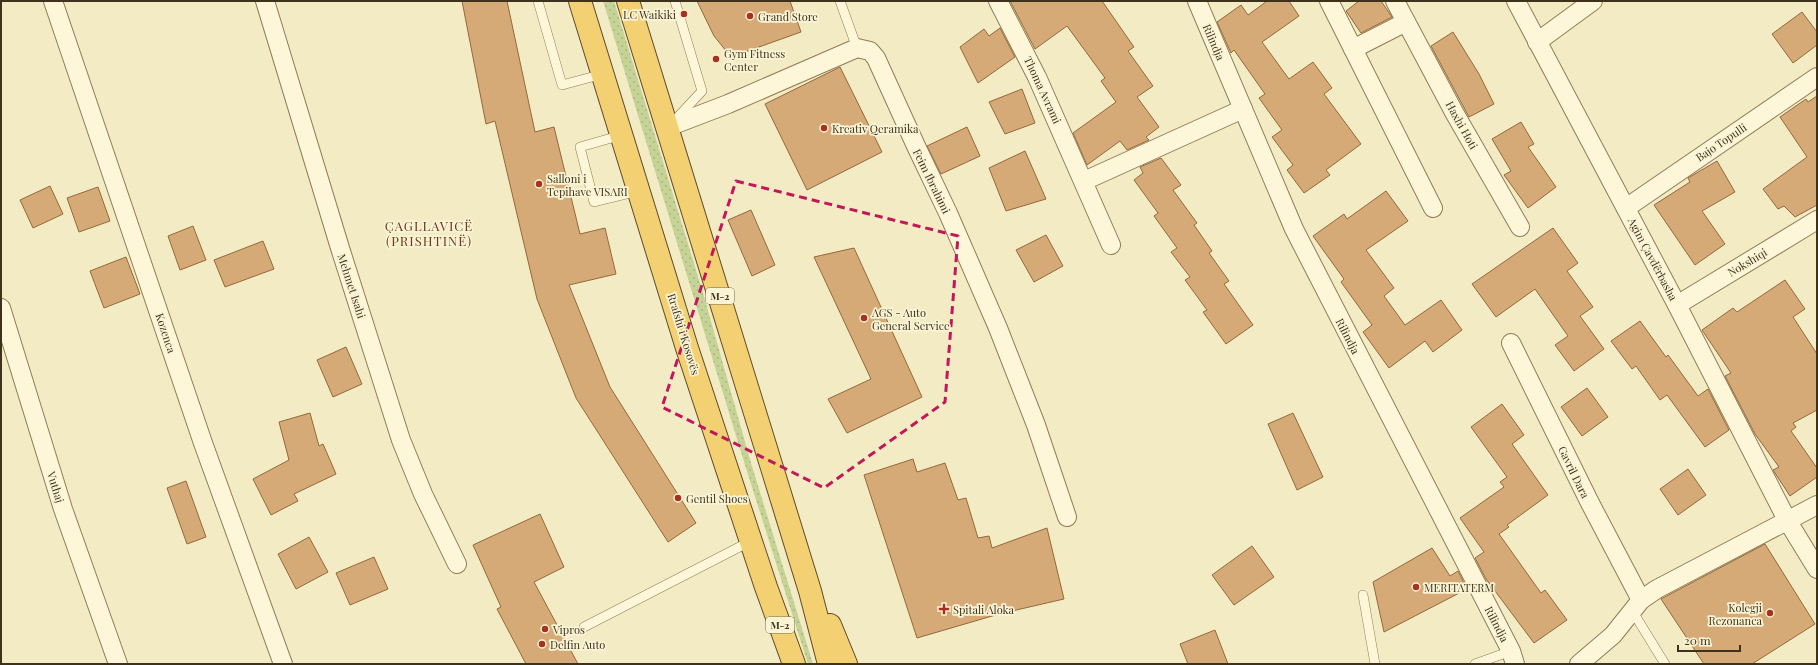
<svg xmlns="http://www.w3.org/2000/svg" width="1818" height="665" font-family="'Playfair Display',serif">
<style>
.grass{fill:url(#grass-dots)}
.building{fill:#d6aa76;stroke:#93693a}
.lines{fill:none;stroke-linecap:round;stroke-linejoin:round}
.service-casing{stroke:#917d58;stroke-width:10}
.minor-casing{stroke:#917d58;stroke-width:20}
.trunk-casing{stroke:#5f4a2c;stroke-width:24}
.service{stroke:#fdf6d9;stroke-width:9}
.minor{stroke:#fdf6d9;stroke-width:18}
.trunk{stroke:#f3d072;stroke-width:22}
.marked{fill:none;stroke:#c2185b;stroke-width:3;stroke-dasharray:8 5;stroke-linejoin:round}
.poi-dot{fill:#a83020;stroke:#faf4d5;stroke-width:1.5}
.labels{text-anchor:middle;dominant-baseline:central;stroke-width:3.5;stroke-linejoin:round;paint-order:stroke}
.shield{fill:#faf4d5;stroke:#776c54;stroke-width:1}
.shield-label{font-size:10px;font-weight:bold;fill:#3f321d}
.poi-label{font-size:11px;fill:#3f321d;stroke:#faf4d5;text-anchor:start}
.street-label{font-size:11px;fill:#3f321d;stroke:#faf4d5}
.quarter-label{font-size:13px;letter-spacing:1px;fill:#713517;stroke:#faf4d5}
</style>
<defs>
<pattern id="grass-dots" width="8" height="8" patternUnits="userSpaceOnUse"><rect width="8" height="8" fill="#c5d396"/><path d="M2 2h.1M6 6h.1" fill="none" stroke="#aab681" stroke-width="1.8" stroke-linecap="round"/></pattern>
</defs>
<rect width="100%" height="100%" fill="#f3ebc4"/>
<polygon class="grass" points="603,1 614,1 703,293 751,463 813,664 808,664 745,465"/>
<g class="building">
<polygon points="462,1 507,1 535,132 554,127 580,234 605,228 616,274 569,285 610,387 696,523 668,542 576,398 537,299 495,121 486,124"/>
<polygon points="697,1 790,1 801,32 731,57 714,36"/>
<polygon points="1010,1 1102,1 1134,47 1128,51 1153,86 1137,97 1159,127 1146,137 1149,140 1127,150 1120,141 1087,165 1073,133 1116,102 1101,81 1105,78 1067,26 1035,49"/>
<polygon points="1267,1 1289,1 1299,16 1262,42 1289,79 1313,62 1332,88 1324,94 1361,144 1326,170 1330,175 1304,193 1287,170 1293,165 1272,137 1282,130 1259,98 1265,94 1234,50 1231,53 1217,22 1241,5 1248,15"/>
<polygon points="1359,1 1381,1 1392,17 1361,33 1346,11"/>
<polygon points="1802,12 1817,32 1817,45 1793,63 1772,34"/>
<polygon points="1000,28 1015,57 978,83 960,47 984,29 989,36"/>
<polygon points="1453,32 1479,74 1494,104 1469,117 1431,46"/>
<polygon points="840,67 882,152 807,190 765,104"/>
<polygon points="1022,89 1035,123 1005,134 989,102"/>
<polygon points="1817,96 1817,205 1795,217 1784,206 1778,209 1763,189 1807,157 1780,117 1806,99 1808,102"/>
<polygon points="1521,122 1534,144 1528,147 1556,187 1528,208 1504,175 1511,171 1492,139"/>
<polygon points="967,127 980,156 941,174 927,146"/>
<polygon points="1025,151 1046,199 1006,211 989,168"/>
<polygon points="1161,158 1181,185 1173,190 1197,223 1194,225 1212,251 1209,253 1229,281 1224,284 1253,325 1226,344 1203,312 1207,310 1185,280 1190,277 1171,252 1177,248 1154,216 1158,213 1134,180 1143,173 1140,167"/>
<polygon points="1717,161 1735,192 1702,211 1725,244 1695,265 1654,205 1690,182 1688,178"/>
<polygon points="50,186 63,214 33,228 20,200"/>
<polygon points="98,187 110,221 79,232 67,198"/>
<polygon points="1386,191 1408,221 1366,250 1394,288 1384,296 1405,325 1441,300 1462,330 1433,352 1425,341 1389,368 1363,332 1372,325 1341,282 1344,279 1313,236 1344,214 1347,219"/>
<polygon points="751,210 775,265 752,276 728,220"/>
<polygon points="193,226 206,260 180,270 168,236"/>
<polygon points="1553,228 1578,263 1567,271 1593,307 1580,316 1604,349 1574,371 1555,345 1568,336 1535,289 1496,317 1472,284"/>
<polygon points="1046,235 1063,266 1034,282 1016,250"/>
<polygon points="263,241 274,269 225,287 214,260"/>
<polygon points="854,248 922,397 847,433 828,399 871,379 814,257"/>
<polygon points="126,257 140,294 104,308 90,271"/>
<polygon points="1785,280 1805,309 1793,317 1817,354 1817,410 1793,423 1796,427 1791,431 1817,468 1817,477 1790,496 1773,470 1779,467 1755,434 1725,376 1731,373 1702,330 1733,308 1737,312"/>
<polygon points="1640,321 1666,357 1668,355 1698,396 1708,389 1729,430 1705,447 1667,395 1660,400 1636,366 1632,369 1611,341"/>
<polygon points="346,347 362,384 333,397 317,360"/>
<polygon points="1587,388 1608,417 1582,436 1561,407"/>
<polygon points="1502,404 1524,435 1512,444 1548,495 1507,525 1509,527 1499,534 1541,593 1545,590 1567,620 1534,643 1486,579 1475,558 1484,552 1460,518 1504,487 1500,482 1507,477 1471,427"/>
<polygon points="310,413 319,446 323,444 336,474 294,494 298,501 271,515 253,479 289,460 279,422"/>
<polygon points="1293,413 1323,477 1297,490 1268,424"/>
<polygon points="913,459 917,472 945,463 958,500 966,498 978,538 989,536 992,548 1047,528 1064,599 999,614 917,638 864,475"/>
<polygon points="1688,469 1706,495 1678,515 1660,489"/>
<polygon points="186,481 206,537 187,544 167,488"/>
<polygon points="540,514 564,567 534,582 578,664 526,664 497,609 501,607 473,545"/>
<polygon points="309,537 328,572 296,589 278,554"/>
<polygon points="1765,544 1815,624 1752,664 1704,664 1661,599"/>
<polygon points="1252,546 1274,577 1234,605 1212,575"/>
<polygon points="1432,548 1450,576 1458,571 1467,589 1384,632 1373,582"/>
<polygon points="374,557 388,589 350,605 336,573"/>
<polygon points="1215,630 1228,664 1188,664 1180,644"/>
</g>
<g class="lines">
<defs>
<g id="service">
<polyline points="538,1 562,85 603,74"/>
<polyline points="840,1 857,48"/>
<polyline points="675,120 702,91 675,1"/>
<polyline points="622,135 580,147 594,202 639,191"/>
<polyline points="1363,595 1375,664"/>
<polyline points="1633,612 1665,664"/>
<polyline points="584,627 751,541"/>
<polyline points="1475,664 1511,651"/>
</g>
<g id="minor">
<polyline points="53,1 203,443 283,664"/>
<polyline points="265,1 340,248 401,440 423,494 457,564"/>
<polyline points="998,1 1037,77 1111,245"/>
<polyline points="1197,1 1294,229 1511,651 1515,664"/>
<polyline points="1329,1 1433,208"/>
<polyline points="1395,1 1455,114 1520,227"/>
<polyline points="1516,1 1677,305 1787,520 1817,569"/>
<polyline points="1537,42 1593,1"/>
<polyline points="1353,49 1406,22"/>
<polyline points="668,127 728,104 857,48 870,51 876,58 916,146 948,213 998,328 1036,425 1067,517"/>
<polyline points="1084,181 1243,109"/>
<polyline points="1626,208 1817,77"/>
<polyline points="1677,305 1817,220"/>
<polyline points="1,308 63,509 118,664"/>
<polyline points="1511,343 1590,503 1641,600"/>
<polyline points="1579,664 1613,635 1641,600 1657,589 1817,505"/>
</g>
<g id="trunk">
<polyline points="580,1 687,348 766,587 794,664"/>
<polyline points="628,1 810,591 829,664"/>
<polyline points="830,625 846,664"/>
</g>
</defs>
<use href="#service" class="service-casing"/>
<use href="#minor" class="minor-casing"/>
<use href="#trunk" class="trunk-casing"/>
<use href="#service" class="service"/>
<use href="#minor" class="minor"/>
<use href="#trunk" class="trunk"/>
</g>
<path class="marked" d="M736,181L958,236L945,402L824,488L662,407Z"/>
<g class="poi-dot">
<circle cx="684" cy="14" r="4"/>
<circle cx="750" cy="16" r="4"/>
<circle cx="716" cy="59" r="4"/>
<circle cx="824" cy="128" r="4"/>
<circle cx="539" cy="184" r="4"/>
<circle cx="864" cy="318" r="4"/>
<circle cx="678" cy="498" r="4"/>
<circle cx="1416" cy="587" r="4"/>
<path d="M942 603h4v4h4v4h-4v4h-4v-4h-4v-4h4z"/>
<circle cx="1770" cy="613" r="4"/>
<circle cx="545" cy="629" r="4"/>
<circle cx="542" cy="644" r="4"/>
</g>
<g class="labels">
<g class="shield">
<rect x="706" y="288" width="28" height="16" rx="3"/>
<rect x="766" y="617" width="28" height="16" rx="3"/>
</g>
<g class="shield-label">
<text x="720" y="296">M-2</text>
<text x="780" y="625">M-2</text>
</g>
<g class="poi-label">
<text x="676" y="14" text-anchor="end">LC Waikiki</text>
<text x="758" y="16">Grand Store</text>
<text x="724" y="53">Gym Fitness<tspan x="724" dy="13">Center</tspan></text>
<text x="832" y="128">Kreativ Qeramika</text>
<text x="547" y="178">Salloni i<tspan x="547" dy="13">Tepihave VISARI</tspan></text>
<text x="872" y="312">AGS - Auto<tspan x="872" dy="13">General Service</tspan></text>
<text x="686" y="498">Gentil Shoes</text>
<text x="1424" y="587">MERITATERM</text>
<text x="1762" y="607" text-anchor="end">Kolegji<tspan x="1762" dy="13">Rezonanca</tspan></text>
<text x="953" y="609">Spitali Aloka</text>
<text x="553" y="629">Vipros</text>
<text x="550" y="644">Delfin Auto</text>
</g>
<g class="street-label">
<text transform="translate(1214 42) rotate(67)">Rilindja</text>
<text transform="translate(1043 90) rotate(65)">Thoma Avrami</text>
<text transform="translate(1462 125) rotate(61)">Haxhi Hoti</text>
<text transform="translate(1721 142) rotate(-34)">Bajo Topulli</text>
<text transform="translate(932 181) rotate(64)">Feim Ibrahimi</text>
<text transform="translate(1653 259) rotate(62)">Agim Çavdërbasha</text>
<text transform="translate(1747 262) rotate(-31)">Nokshiqi</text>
<text transform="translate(352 286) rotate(72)">Mehmet Isahi</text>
<text transform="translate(166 333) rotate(72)">Kozenca</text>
<text transform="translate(684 334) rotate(73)">Rrafshi i Kosovës</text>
<text transform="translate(1348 336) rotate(63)">Rilindja</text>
<text transform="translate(1574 472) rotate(64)">Gavril Dara</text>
<text transform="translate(56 487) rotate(73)">Vuthaj</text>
<text transform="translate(1497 624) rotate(63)">Rilindja</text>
</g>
<g class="quarter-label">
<text x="429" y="225">ÇAGLLAVICË<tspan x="429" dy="15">(PRISHTINË)</tspan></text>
</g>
</g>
<rect width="1818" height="665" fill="none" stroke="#3f321d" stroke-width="4"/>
<path d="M1678 645v6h62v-6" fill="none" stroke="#3f321d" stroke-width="2"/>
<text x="1684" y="645" font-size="12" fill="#3f321d" stroke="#faf4d5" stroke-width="3" paint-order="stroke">20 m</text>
</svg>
